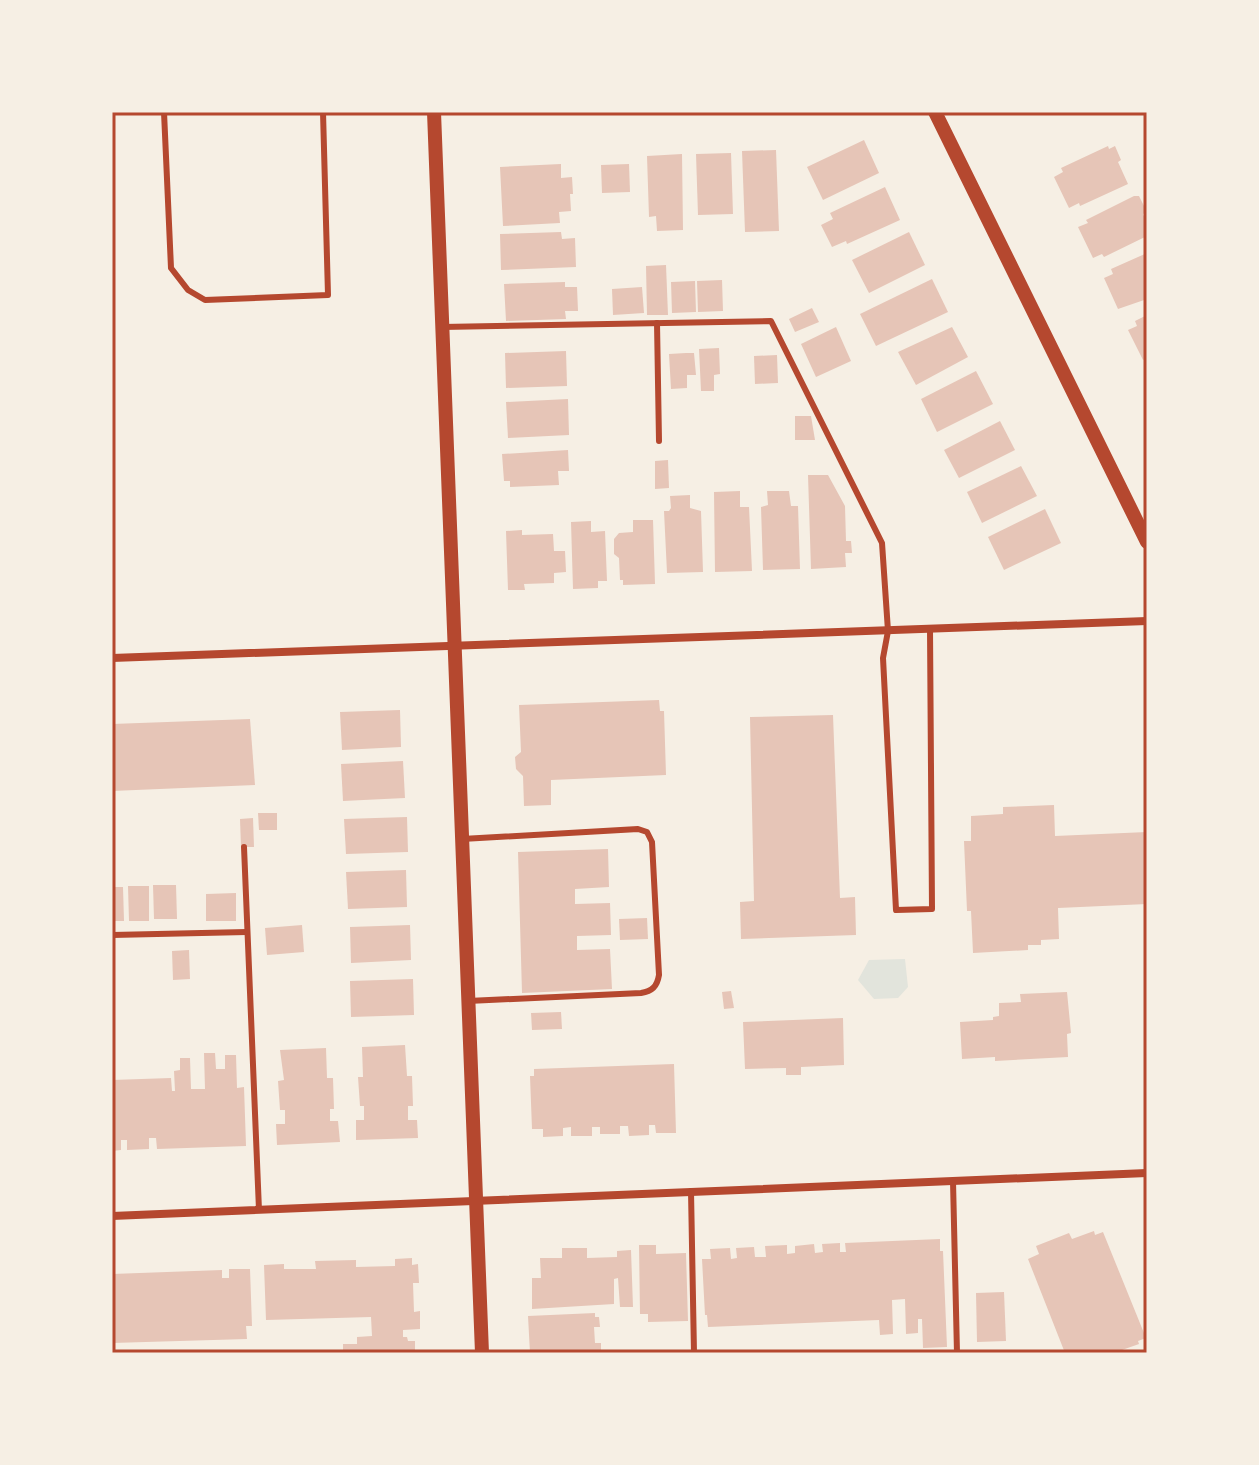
<svg xmlns="http://www.w3.org/2000/svg" width="1259" height="1465" font-family="Quicksand,sans-serif">
<style>
.green{fill:#e2e4dc}
.building{fill:#e6c5b7}
.lines{fill:none;stroke-linecap:round;stroke-linejoin:round}
.service{stroke:#b5482f;stroke-width:6}
.minor{stroke:#b5482f;stroke-width:8}
.tertiary{stroke:#b5482f;stroke-width:14}
.neatline{fill:none;stroke:#b5482f;stroke-width:3}
</style>
<rect width="100%" height="100%" fill="#f6efe4"/>
<polygon class="green" points="905,959 908,987 898,998 874,999 858,980 869,960"/>
<g class="building">
<polygon points="864,140 879,173 823,200 807,167"/>
<polygon points="1108,146 1109,149 1115,146 1121,160 1118,162 1128,184 1080,206 1079,203 1069,208 1054,177 1063,172 1061,168"/>
<polygon points="776,150 779,231 745,232 742,151"/>
<polygon points="731,153 733,214 698,215 696,154"/>
<polygon points="682,154 683,230 657,231 656,216 649,217 647,156"/>
<polygon points="561,164 561,178 572,177 573,194 570,194 571,211 559,212 560,223 503,226 500,167"/>
<polygon points="629,164 630,192 602,193 601,165"/>
<polygon points="885,187 900,220 847,244 846,241 832,247 821,225 833,219 830,213"/>
<polygon points="1134,196 1139,196 1147,212 1143,214 1147,224 1147,236 1104,257 1102,254 1093,258 1078,227 1088,223 1086,220"/>
<polygon points="561,232 562,239 575,238 576,267 501,270 500,234"/>
<polygon points="909,232 925,265 869,293 852,260"/>
<polygon points="1147,253 1147,299 1118,309 1104,278 1113,274 1111,269"/>
<polygon points="666,265 668,315 647,315 646,266"/>
<polygon points="932,279 948,312 876,346 860,314"/>
<polygon points="722,280 723,311 698,312 697,281"/>
<polygon points="695,281 696,312 672,313 671,282"/>
<polygon points="565,282 565,287 577,287 578,311 565,311 566,319 506,321 504,284"/>
<polygon points="642,287 644,313 613,315 612,289"/>
<polygon points="812,308 819,322 795,332 789,319"/>
<polygon points="1147,315 1147,358 1143,360 1128,330 1137,326 1135,321"/>
<polygon points="836,327 851,361 816,377 801,344"/>
<polygon points="952,327 968,357 916,385 898,352"/>
<polygon points="719,348 720,374 714,375 714,391 701,391 699,349"/>
<polygon points="566,351 567,386 506,388 505,353"/>
<polygon points="686,353 694,353 696,375 687,375 687,388 671,389 669,354"/>
<polygon points="777,355 778,383 755,384 754,356"/>
<polygon points="976,371 993,404 937,432 921,399"/>
<polygon points="568,399 569,435 508,438 506,402"/>
<polygon points="795,416 811,416 815,440 795,440"/>
<polygon points="1000,421 1015,450 959,478 944,450"/>
<polygon points="568,450 569,471 558,471 559,485 510,487 510,481 504,481 502,454"/>
<polygon points="668,460 669,488 655,489 655,461"/>
<polygon points="1021,466 1037,496 982,523 967,492"/>
<polygon points="808,475 828,475 845,506 846,541 851,541 852,553 845,553 846,567 811,569"/>
<polygon points="740,491 740,507 749,507 752,571 715,572 714,492"/>
<polygon points="767,491 789,491 791,506 798,506 800,569 763,570 761,507 768,505"/>
<polygon points="690,495 690,508 701,511 703,572 667,573 664,511 669,511 671,508 670,496"/>
<polygon points="1045,509 1061,543 1004,570 988,537"/>
<polygon points="633,520 653,520 655,584 623,585 623,580 620,580 619,558 614,554 614,539 619,533 633,532"/>
<polygon points="591,521 591,532 605,531 607,581 598,581 598,588 573,589 571,522"/>
<polygon points="522,530 522,535 553,534 554,551 565,551 566,572 554,573 554,583 524,584 525,590 508,590 506,531"/>
<polygon points="659,700 660,711 664,711 666,775 551,780 551,805 524,806 523,776 516,769 515,757 521,752 519,705"/>
<polygon points="400,710 401,747 342,750 340,712"/>
<polygon points="833,715 840,898 855,897 856,935 741,939 740,902 754,901 750,717"/>
<polygon points="250,719 255,785 112,791 112,724"/>
<polygon points="403,761 405,798 343,801 341,764"/>
<polygon points="1054,805 1055,836 1147,832 1147,904 1058,908 1059,939 1041,940 1041,945 1028,945 1028,950 973,953 971,911 967,911 964,841 971,841 971,816 1003,814 1003,807"/>
<polygon points="258,813 277,813 277,830 259,830"/>
<polygon points="407,817 408,852 346,854 344,819"/>
<polygon points="253,818 254,847 241,847 240,819"/>
<polygon points="608,849 609,887 575,889 575,904 610,903 611,935 577,936 577,950 610,949 612,989 522,993 518,852"/>
<polygon points="406,870 407,907 348,909 346,872"/>
<polygon points="153,885 176,885 177,919 154,919"/>
<polygon points="128,886 149,886 149,921 129,921"/>
<polygon points="112,887 123,887 124,921 112,921"/>
<polygon points="236,893 236,921 206,921 206,894"/>
<polygon points="647,918 648,939 620,940 619,919"/>
<polygon points="302,925 304,952 267,955 265,928"/>
<polygon points="410,925 411,960 351,963 350,927"/>
<polygon points="189,950 190,979 173,980 172,951"/>
<polygon points="413,979 414,1015 351,1017 350,981"/>
<polygon points="731,991 734,1008 724,1009 722,992"/>
<polygon points="1067,992 1071,1033 1067,1034 1068,1057 995,1061 995,1057 962,1059 960,1022 993,1020 993,1017 999,1016 999,1003 1021,1002 1020,994"/>
<polygon points="561,1012 562,1029 532,1030 531,1013"/>
<polygon points="843,1018 844,1065 801,1067 801,1075 786,1075 786,1068 745,1069 743,1022"/>
<polygon points="405,1045 407,1076 412,1076 413,1106 408,1106 408,1120 417,1120 418,1138 356,1140 356,1120 364,1120 364,1106 360,1106 358,1077 363,1077 362,1047"/>
<polygon points="326,1048 327,1078 333,1078 334,1109 330,1109 330,1121 338,1121 340,1142 277,1145 276,1124 285,1124 285,1110 280,1110 278,1081 284,1080 280,1050"/>
<polygon points="204,1053 215,1053 216,1069 225,1069 225,1055 236,1055 237,1088 244,1087 246,1146 157,1149 156,1138 149,1138 149,1149 127,1150 127,1140 121,1140 121,1150 112,1151 112,1080 171,1078 172,1091 175,1091 174,1071 180,1070 180,1058 190,1058 191,1089 205,1089"/>
<polygon points="674,1064 676,1133 656,1133 655,1125 649,1125 649,1135 629,1136 628,1126 620,1126 620,1134 600,1134 600,1127 592,1127 592,1136 571,1136 571,1127 563,1128 563,1136 543,1137 543,1129 532,1129 530,1076 534,1076 534,1069"/>
<polygon points="1094,1231 1095,1235 1103,1232 1146,1338 1138,1341 1139,1344 1122,1350 1122,1353 1065,1353 1028,1259 1039,1254 1036,1246 1069,1233 1072,1239"/>
<polygon points="940,1239 940,1251 943,1251 947,1347 923,1348 922,1319 918,1319 918,1333 906,1334 905,1299 892,1300 893,1334 880,1335 879,1320 708,1327 707,1315 705,1315 702,1259 711,1259 710,1249 730,1248 731,1259 737,1258 736,1248 754,1247 755,1257 766,1257 765,1246 787,1245 787,1254 795,1253 795,1246 814,1244 815,1253 823,1252 822,1244 840,1243 840,1252 846,1252 845,1243"/>
<polygon points="639,1245 656,1245 656,1254 686,1253 688,1321 648,1322 648,1314 640,1314"/>
<polygon points="562,1248 587,1248 587,1258 617,1257 617,1251 631,1250 633,1307 620,1307 618,1278 614,1279 614,1304 532,1309 532,1278 541,1278 540,1258 562,1258"/>
<polygon points="412,1258 412,1265 418,1264 419,1283 413,1283 414,1312 420,1311 420,1329 403,1330 403,1337 407,1337 408,1341 415,1341 415,1353 343,1353 343,1344 357,1344 357,1337 372,1336 371,1317 266,1320 264,1265 284,1264 284,1269 316,1269 315,1261 356,1260 356,1267 395,1266 395,1259"/>
<polygon points="229,1269 250,1269 252,1326 246,1326 247,1339 112,1343 112,1274 222,1270 222,1278 229,1278"/>
<polygon points="1004,1292 1006,1341 977,1342 976,1293"/>
<polygon points="595,1313 595,1317 599,1317 600,1327 594,1327 595,1343 601,1343 601,1353 530,1353 528,1316"/>
</g>
<g class="lines">
<g class="service">
<polyline points="164,112 171,268 188,290 205,300 328,295 323,112"/>
<polyline points="657,323 659,441"/>
<polyline points="442,327 771,321 882,543 888,631 883,658 896,910 932,909 930,629"/>
<path d="M462,839L638,829L647,832L652,842L659,975C657,987 652,991 641,993L468,1001"/>
<polyline points="244,847 259,1210"/>
<polyline points="112,935 247,932"/>
<polyline points="953,1181 957,1353"/>
<polyline points="691,1191 694,1353"/>
</g>
<g class="minor">
<polyline points="112,658 1147,621"/>
<polyline points="112,1216 1147,1173"/>
</g>
<g class="tertiary">
<polyline points="434,112 482,1353"/>
<polyline points="935,112 1147,542"/>
</g>
</g>
<rect width="1259" height="1465" fill="none" stroke="#f6efe4" stroke-width="228"/>
<rect x="114" y="114" width="1031" height="1237" class="neatline"/>
</svg>
